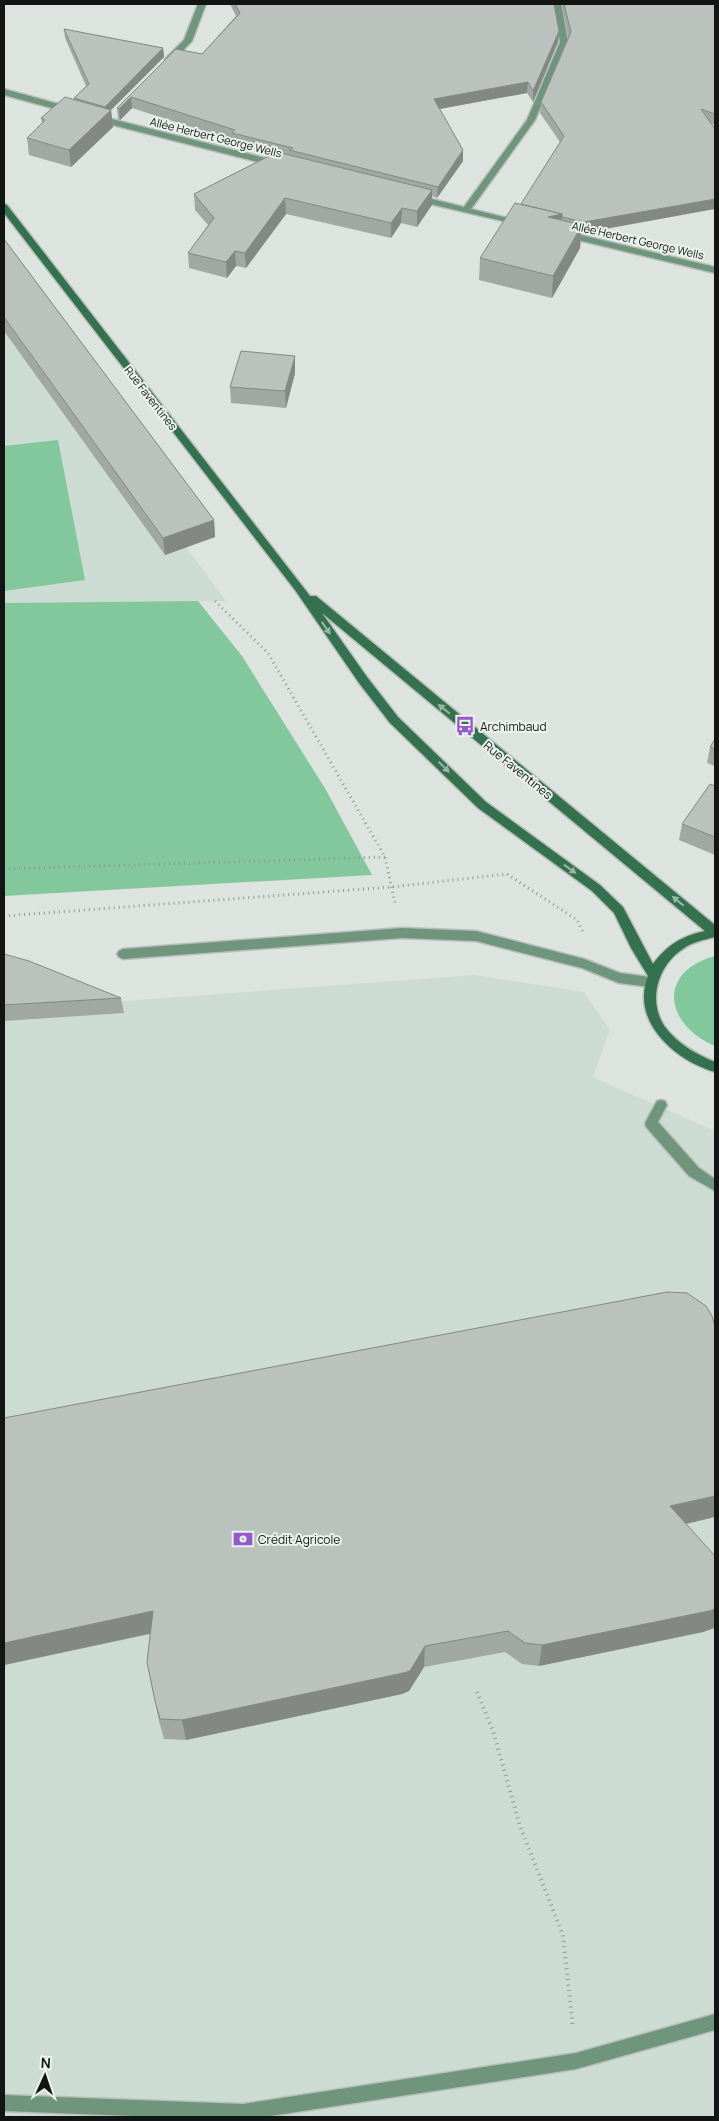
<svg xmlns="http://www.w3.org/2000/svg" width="719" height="2121" font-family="Manrope,sans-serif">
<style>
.built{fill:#cddcd2}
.green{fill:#83c79d}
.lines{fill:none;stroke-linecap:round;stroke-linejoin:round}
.lane-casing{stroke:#b8bfba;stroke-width:3}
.street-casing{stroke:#b8bfba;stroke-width:3}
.secondary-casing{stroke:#b8bfba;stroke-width:3}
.path-far1{stroke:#939894;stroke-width:3;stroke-dasharray:1 4;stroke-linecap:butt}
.path{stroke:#939894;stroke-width:4;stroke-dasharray:1 4.5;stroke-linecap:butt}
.lane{fill:#6f967d;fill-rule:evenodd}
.street{fill:#6f967d;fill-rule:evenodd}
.secondary{fill:#34714e;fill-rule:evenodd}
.wall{fill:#a1a7a3}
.shaded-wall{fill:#838884}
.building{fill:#bbc2bd;stroke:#838884}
.oneway{fill:#98b8a5}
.labels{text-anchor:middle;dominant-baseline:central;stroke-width:4;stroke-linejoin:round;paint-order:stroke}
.far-street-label{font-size:11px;fill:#121513;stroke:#eaf2ec}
.poi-label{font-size:12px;fill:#121513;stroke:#eaf2ec;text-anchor:start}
.street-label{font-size:12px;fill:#121513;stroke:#eaf2ec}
</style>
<rect width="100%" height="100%" fill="#dde4df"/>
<g class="built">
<polygon points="4,253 215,537 186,547 226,601 4,603"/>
<polygon points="4,970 110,1002 475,975 584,992 610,1030 593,1077 715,1131 715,2115 706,2117 4,2117"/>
</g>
<g class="green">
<polygon points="58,440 85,580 4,591 4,446"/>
<polygon points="198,601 242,656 326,790 372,875 4,896 4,603"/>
<path d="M715,956V1046C665,1025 656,972 715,956Z"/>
</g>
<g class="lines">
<defs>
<g id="lane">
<polygon points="402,928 476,931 584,959 620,973 650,977 654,979 656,982 654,985 650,987 619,983 582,968 476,941 402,938 123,959 119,957 117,954 119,951 123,949"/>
<polygon points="661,1100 665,1101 667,1105 658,1122 699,1168 715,1179 715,1191 689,1176 646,1127 645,1123 657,1101"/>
<polygon points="715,2014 715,2030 576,2069 264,2117 158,2117 4,2111 4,2095 243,2104 576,2053"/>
</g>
<g id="street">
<polygon points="198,4 206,4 192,41 171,63 165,63 165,59 184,40"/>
<polygon points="553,4 561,4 568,42 535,120 471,209 524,222 524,226 413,200 412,198 416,195 464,207 527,120 560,42"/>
<polygon points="4,89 73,108 74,110 70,113 4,95"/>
<polygon points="96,115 281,162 282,164 278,167 93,120 93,116"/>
<polygon points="564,231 715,267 715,273 561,236 561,232"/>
</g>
<path id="secondary" d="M4,204L7,205L310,596H316L715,925V937C704,940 692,942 683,949C658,965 647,1001 665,1027C678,1044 696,1054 715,1062V1072C676,1061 630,1022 648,976L631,948L614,913L592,891L478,808L390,723L359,683L295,590L4,213ZM322,613L705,931C682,936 667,945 653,964L623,907L600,885L486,802L398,717L367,677Z"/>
</defs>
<use href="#lane" class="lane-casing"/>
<use href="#street" class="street-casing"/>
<use href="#secondary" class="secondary-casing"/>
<g class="path-far1">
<polyline points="215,601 268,653 385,857 395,903"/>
<polyline points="4,869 385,857"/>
<polyline points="4,916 391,887 507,874 577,920 583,932"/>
</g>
<polyline class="path" points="477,1692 493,1731 520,1826 563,1935 573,2028"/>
<use href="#lane" class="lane"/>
<use href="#street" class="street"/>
<use href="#secondary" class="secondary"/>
</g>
<g class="wall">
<polygon points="230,4 554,4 559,31 558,42 533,102 527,93 439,109 463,161 437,198 432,196 432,205 417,227 401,223 391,238 286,214 246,268 236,266 227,278 189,268 188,253 208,225 195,210 194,194 272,154 232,144 232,140 132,108 120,120 118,119 117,108 176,49 202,54 236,16"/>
<polygon points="561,4 715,4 715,125 711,124 583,233 581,233 580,248 552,298 479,280 480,258 521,204 560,142 540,113 541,102 568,37"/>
<polygon points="64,29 163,48 164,57 111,110 113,127 71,167 29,155 27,138 42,123 41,118 74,100 74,98 86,86 65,38"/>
<polygon points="4,239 214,520 215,537 165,555 4,331"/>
<polygon points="295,373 286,408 231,403 230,387"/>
<polygon points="715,739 715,766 707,763 710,747"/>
<polygon points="715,786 715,855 679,840 682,824"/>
<polygon points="4,954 121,998 124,1013 4,1021"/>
<polygon points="4,1418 686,1524 715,1558 715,1625 714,1628 703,1632 539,1666 522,1664 505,1652 424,1667 409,1691 402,1694 186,1740 164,1739 159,1721 147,1662 150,1634 4,1665"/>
</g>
<g class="shaded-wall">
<polygon points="559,31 558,42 533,102 533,91"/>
<polygon points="163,48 164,57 111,110 113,127 71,167 69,150 105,115 105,107"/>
<polygon points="528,82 527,93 434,110 434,99"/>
<polygon points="131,97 132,108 120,120 119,109"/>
<polygon points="463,150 463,161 437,198 438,187"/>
<polygon points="432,190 432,205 417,227 417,211"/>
<polygon points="285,198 286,214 246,268 245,253"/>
<polygon points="715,199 715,209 583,233 584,222"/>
<polygon points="402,208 401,223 391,238 391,223"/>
<polygon points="562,214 560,237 548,217"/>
<polygon points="582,225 580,248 552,298 553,276"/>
<polygon points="235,251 236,266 227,278 226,262"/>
<polygon points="295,356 295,373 286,408 285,391"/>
<polygon points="214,520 215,537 165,555 163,538"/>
<polygon points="715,1496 715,1517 665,1529 670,1506"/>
<polygon points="715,1609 715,1625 714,1628 703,1632 539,1666 542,1645"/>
<polygon points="153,1611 157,1632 4,1665 4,1643"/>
<polygon points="425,1646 424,1667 409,1691 402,1694 186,1740 182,1720"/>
</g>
<g class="building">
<polygon points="235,4 554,4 559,31 533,91 528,82 434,99 463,150 438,187 289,150 293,148 232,133 235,130 131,97 119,109 117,108 176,49 202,54 240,13"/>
<polygon points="564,4 715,4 715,114 701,109 715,129 715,199 584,222 562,217 562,214 521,204 564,136 541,102 571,32"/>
<polygon points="64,29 163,48 105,107 74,98 89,84"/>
<polygon points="65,97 111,110 69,150 27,138 45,120 41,118"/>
<polygon points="277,152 432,190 417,211 402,208 391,223 285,198 245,253 235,251 226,262 188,253 214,218 194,194"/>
<polygon points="515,203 562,214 548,217 582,225 553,276 480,258"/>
<polygon points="4,239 214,520 163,538 4,317"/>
<polygon points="241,351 295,356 285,391 230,387"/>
<polygon points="715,739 715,749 710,747"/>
<polygon points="710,784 715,786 715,837 682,824"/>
<polygon points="4,954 29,961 121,998 4,1005"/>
<polygon points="667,1292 687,1293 706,1306 712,1316 715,1326 715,1496 670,1506 715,1556 715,1609 709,1611 542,1645 525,1643 508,1631 425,1646 410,1671 403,1673 182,1720 160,1719 155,1701 147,1662 153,1611 4,1643 4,1418"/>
</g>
<defs><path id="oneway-solid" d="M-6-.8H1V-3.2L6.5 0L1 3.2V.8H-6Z" transform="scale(1.25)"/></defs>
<g class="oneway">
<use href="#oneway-solid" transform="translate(326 628) rotate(55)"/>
<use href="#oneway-solid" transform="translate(444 709) rotate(-141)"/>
<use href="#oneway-solid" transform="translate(444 767) rotate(44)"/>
<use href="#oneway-solid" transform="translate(570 869) rotate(36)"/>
<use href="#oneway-solid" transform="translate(678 901) rotate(-140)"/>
</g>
<defs>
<symbol id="bus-bare" viewBox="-9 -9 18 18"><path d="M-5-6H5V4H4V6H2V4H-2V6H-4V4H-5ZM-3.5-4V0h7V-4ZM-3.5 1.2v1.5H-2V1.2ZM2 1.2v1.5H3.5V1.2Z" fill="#9758ce" stroke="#eaf2ec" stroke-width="2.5" paint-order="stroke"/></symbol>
<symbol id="bank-bare" viewBox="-9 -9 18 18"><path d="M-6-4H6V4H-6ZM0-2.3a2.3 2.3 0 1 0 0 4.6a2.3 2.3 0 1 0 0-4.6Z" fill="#9758ce" stroke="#eaf2ec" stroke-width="2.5" paint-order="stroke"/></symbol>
</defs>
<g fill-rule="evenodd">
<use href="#bus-bare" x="451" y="712" width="28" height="28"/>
<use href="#bank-bare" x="229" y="1525" width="28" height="28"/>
</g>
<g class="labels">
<g class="far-street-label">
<text transform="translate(216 137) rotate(14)">Allée Herbert George Wells</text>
<text transform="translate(638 240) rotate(13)">Allée Herbert George Wells</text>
<text transform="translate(151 398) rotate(52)">Rue Faventines</text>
</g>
<g class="poi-label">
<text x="480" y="726">Archimbaud</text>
<text x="258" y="1539">Crédit Agricole</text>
</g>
<g class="street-label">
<text transform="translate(518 770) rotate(39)">Rue Faventines</text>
</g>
</g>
<rect width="719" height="2121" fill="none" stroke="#121513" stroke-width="10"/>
<g transform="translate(45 2076) rotate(3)" stroke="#eaf2ec" stroke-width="4" paint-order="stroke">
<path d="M0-4L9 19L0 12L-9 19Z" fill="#121513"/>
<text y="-8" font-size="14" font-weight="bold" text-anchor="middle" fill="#121513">N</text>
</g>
</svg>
